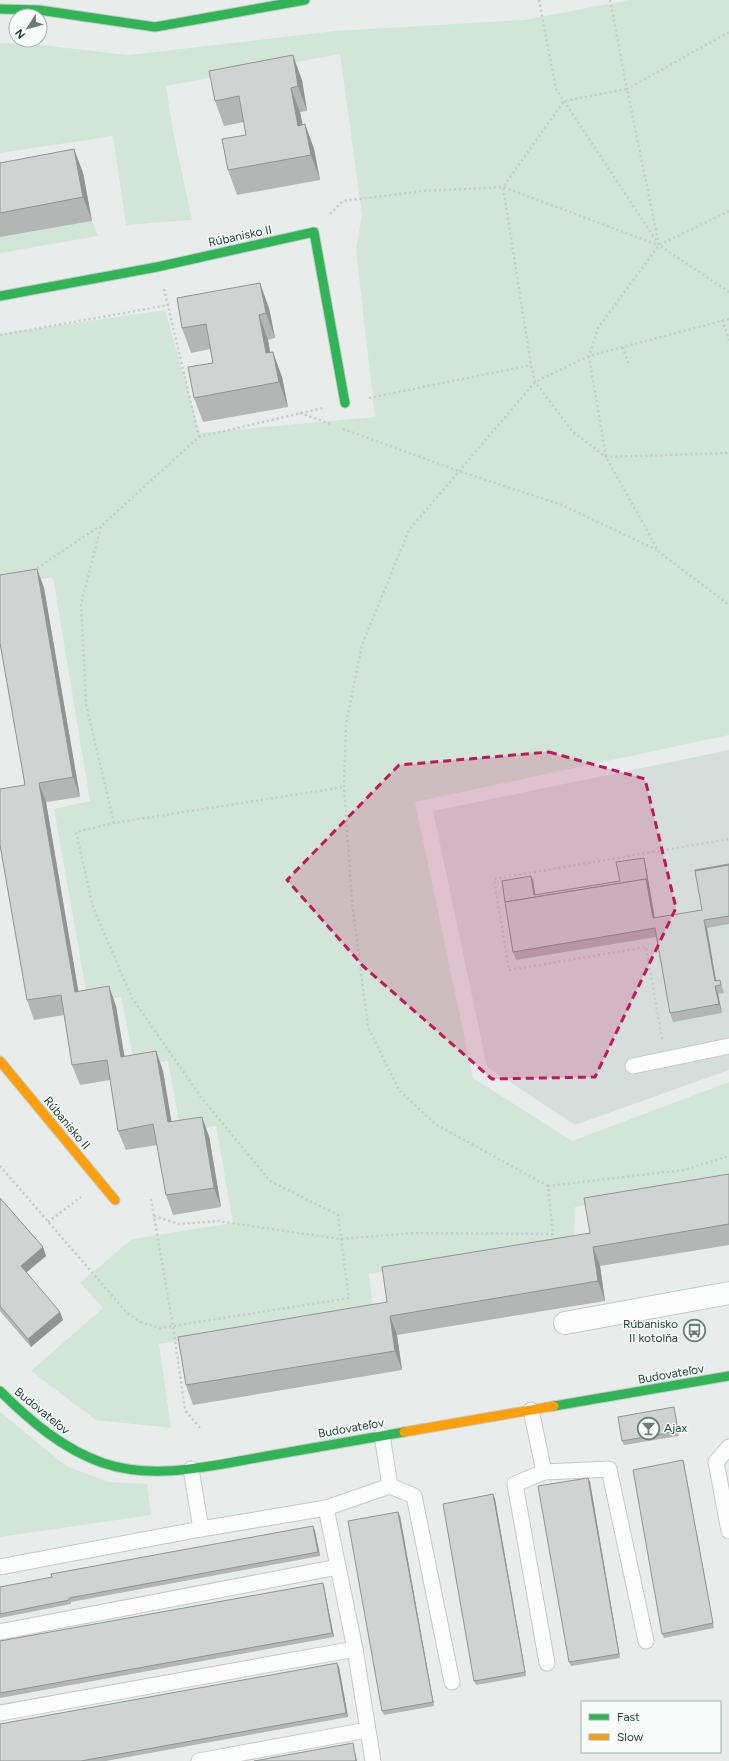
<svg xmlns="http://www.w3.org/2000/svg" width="729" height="1761" font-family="Figtree,sans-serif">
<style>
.built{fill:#d6dedb}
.grass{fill:#d1e6d8}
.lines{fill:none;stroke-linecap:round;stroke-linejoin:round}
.lane-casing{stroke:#c5cac8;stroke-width:17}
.street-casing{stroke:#c5cac8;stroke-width:24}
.fast-casing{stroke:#c3cbc8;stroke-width:11}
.slow-casing{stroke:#c3cbc8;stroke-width:11}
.path{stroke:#c3ccca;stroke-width:2.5;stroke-dasharray:2 3;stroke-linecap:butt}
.lane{stroke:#fcfcfc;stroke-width:15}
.street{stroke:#fcfcfc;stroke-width:22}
.fast{stroke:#30b455;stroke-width:9}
.slow{stroke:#ff9f0a;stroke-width:9}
.wall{fill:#b2b6b5}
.shaded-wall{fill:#919493}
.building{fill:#cfd4d2;stroke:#919493}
.marked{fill:#c2185b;fill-opacity:0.2;stroke:#c2185b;stroke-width:3;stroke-dasharray:8 5;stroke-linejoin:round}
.labels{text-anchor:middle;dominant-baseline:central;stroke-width:3;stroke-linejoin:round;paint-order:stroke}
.street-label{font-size:12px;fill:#24423a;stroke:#f7fbf9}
.poi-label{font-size:12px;fill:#24423a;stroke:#f7fbf9;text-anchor:end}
</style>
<rect width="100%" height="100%" fill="#e8edeb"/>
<polygon class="built" points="729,750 729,1070 575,1125 487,1067 433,811"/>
<g class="grass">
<polygon points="629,0 729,0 729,735 415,802 473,1078 572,1141 729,1082 729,1181 575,1207 574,1239 369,1274 373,1309 159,1344 171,1428 96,1420 31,1371 103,1308 80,1283 132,1239 233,1223 216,1126 181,1132 168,1061 135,1067 121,997 88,1002 54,809 90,801 53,577 0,587 0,334 165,310 200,433 375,417 356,250 362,215 340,54 166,86 173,131 192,220 126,225 113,136 0,153 0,43 32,44 129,55 335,31 524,20"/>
<polygon points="92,221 98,236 0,253 0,237"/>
<polygon points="0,1412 66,1466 109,1482 147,1484 151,1515 0,1537"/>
</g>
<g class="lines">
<defs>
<g id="lane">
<polyline points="633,1066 729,1046"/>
<polyline points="531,1410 544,1472 609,1469 646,1641"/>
<polyline points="382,1435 390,1486 414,1496 452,1682"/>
<polyline points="729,1447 716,1462 729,1531"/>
<polyline points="191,1469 201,1529 326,1508"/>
<polyline points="544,1472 515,1484 547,1663"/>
<polyline points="0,1567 201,1529"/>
<polyline points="0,1632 338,1567"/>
<polyline points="0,1713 355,1649"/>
<polyline points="199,1761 367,1730"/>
<polyline points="373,1761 355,1649 326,1508 390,1486"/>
</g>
<polyline id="street" points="565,1323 729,1293"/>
<g id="fast">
<polyline points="0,9 39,10 155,27 305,0"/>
<polyline points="0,296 157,267 314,232 345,403"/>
<path d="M0,1391C30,1421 63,1449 103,1463C156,1481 214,1465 267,1456C313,1448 359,1440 404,1432"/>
<polyline points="554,1406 729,1376"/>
</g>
<g id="slow">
<polyline points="0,1061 115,1200"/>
<polyline points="404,1432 554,1406"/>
</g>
</defs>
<use href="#lane" class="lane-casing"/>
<use href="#street" class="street-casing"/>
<use href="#fast" class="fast-casing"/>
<use href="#slow" class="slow-casing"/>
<g class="path">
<polyline points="539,0 556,89 659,245 729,292"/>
<polyline points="610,0 627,89 729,32"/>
<polyline points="729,211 659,245 598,328 589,356 606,457 659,552 729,605"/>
<polyline points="330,214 343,201 422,191 503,187 658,245"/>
<polyline points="659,245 627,89 564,101 503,187 531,365 535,382 573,432 606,457 729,453"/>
<polyline points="164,289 199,437"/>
<polyline points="722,320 729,340"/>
<polyline points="0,335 169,305"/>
<polyline points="623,347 629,366"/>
<polyline points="369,398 531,365"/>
<polyline points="300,413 331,424"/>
<polyline points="343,429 459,471 562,505 659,551"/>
<polyline points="33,571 100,526"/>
<polyline points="114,823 86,704 81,604 101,526 199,437 323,408"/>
<polyline points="662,1039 646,947 509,970 494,879 729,839"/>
<polyline points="0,1166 127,1313 141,1322 160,1328 349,1298 338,1215 270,1181 201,1097 132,998 93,907 76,832 114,823 344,787"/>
<polyline points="548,1186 435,1124 399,1090 368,1027 352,902 344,787 346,724 362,645 409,530 535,382 589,356 729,319"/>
<polyline points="151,1199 173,1326 185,1410 200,1428"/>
<polyline points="154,1216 179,1224 218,1221 340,1239 415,1233 553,1234 548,1186 684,1170 729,1156"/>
<polyline points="48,1222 81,1197"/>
</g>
<use href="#lane" class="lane"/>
<use href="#street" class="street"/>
<use href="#fast" class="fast"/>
<use href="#slow" class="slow"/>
</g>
<g class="wall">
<polygon points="302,80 307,111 300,112 303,125 305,124 314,149 320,180 237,195 228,170 246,135 244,122 224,126 215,101"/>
<polygon points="74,149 83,173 92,221 0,237 0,163"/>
<polygon points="269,308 275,338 268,340 270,353 282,377 288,407 203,422 194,398 213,363 210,349 191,353 182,328"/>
<polygon points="37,569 44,588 80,797 46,802 78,991 116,1006 124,1057 156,1051 163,1071 171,1122 209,1136 221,1207 173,1215 166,1195 157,1145 126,1150 118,1131 110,1080 80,1085 72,1065 64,1015 34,1020 27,1000 25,785"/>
<polygon points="644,858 645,862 655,918 702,910 729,864 729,924 707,928 716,981 720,980 724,993 718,994 722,1013 673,1022 670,1013 656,937 516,960 513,952 505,902 531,876 533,880 535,895 620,881"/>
<polygon points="729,1174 729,1245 600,1266 605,1301 397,1335 402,1370 193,1405 186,1385 387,1302 590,1233"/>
<polygon points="0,1198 43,1247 46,1256 26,1273 60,1312 63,1320 31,1347 0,1311"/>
<polygon points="674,1407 675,1412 679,1436 624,1445 622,1441"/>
<polygon points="683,1460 684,1464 714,1628 664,1638 662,1634"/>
<polygon points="588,1478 590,1482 620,1658 571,1666 569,1662"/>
<polygon points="493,1494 495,1499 526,1676 476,1685 474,1681"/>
<polygon points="400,1516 434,1706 384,1715 382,1711"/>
<polygon points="315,1531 320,1556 71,1602 71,1604 0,1618 0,1587"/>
<polygon points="323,1583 324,1587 334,1637 0,1698 0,1641"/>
<polygon points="337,1663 339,1667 348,1717 106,1761 0,1761"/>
</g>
<g class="shaded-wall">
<polygon points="293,55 302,80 307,111 298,86"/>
<polygon points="291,88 300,112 307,150 298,126"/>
<polygon points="305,124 314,149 320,180 311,155"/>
<polygon points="74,149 83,173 92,221 83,197"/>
<polygon points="260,283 269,308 275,338 266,313"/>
<polygon points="259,315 268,340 275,378 266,353"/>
<polygon points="273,352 282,377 288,407 279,382"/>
<polygon points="37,569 44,588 80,797 73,777"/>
<polygon points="39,783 46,802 82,1012 75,992"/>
<polygon points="644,858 645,862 656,926 653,918 646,879"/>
<polygon points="531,876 533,880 536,899 534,895"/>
<polygon points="704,920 707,928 717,986 715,981"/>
<polygon points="109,986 116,1006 128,1077 121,1057"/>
<polygon points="715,986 718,994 722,1013 719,1004"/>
<polygon points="156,1051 163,1071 175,1142 168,1122"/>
<polygon points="202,1117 209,1136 221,1207 214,1188"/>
<polygon points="43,1247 46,1256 24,1274 21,1266"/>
<polygon points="593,1247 600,1266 605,1301 598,1281"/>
<polygon points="60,1312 63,1320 31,1347 28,1339"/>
<polygon points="390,1316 397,1335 402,1370 395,1351"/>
<polygon points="683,1460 684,1464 714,1628 713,1623"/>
<polygon points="588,1478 590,1482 620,1658 619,1654"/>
<polygon points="493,1494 495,1499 526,1676 525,1672"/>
<polygon points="398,1512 400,1516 434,1706 433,1702"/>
<polygon points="313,1526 315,1531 320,1556 318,1552"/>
<polygon points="323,1583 324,1587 334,1637 332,1633"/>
<polygon points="337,1663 339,1667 348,1717 346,1713"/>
<polygon points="353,1743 354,1748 357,1761 356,1761"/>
</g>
<g class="building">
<polygon points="293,55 298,86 291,88 298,126 305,124 311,155 228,170 222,139 246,135 239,96 215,101 209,71"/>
<polygon points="74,149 83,197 0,213 0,163"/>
<polygon points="260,283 266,313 259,315 266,353 273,352 279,382 194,398 188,367 213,363 206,324 182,328 177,298"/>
<polygon points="37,569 73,777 39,783 75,992 109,986 121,1057 156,1051 168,1122 202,1117 214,1188 166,1195 153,1124 118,1131 107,1060 72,1065 61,995 27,1000 0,845 0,789 25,785 0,643 0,575"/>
<polygon points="644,858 648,883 646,879 505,902 502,881 531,876 534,895 620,881 616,862"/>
<polygon points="729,864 729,865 695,871 695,870"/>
<polygon points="729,865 729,916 704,920 715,981 720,980 721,985 715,986 719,1004 670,1013 655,928 513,952 505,902 646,879 653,918 702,910 695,871"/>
<polygon points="729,1174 729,1224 593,1247 598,1281 390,1316 395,1351 186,1385 178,1337 387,1302 382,1267 590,1233 584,1198"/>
<polygon points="0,1198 43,1247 21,1266 60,1312 28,1339 0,1306"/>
<polygon points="674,1407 678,1431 622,1441 618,1417"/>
<polygon points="683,1460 713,1623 662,1634 633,1470"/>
<polygon points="588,1478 619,1654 569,1662 538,1486"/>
<polygon points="493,1494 525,1672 474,1681 443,1504"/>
<polygon points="398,1512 433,1702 382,1711 348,1521"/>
<polygon points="313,1526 318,1552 69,1598 69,1600 0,1614 0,1587 52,1577 51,1574"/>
<polygon points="323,1583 332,1633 0,1693 0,1641"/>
<polygon points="337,1663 346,1713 81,1761 0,1761 0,1724"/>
<polygon points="353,1743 356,1761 254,1761"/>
</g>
<path class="marked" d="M549,752L645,779L676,908L595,1077L492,1079L363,966L287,880L399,765Z"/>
<defs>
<symbol id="bus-ring" viewBox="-11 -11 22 22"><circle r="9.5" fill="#f7fbf9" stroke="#697e78" stroke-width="1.5"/><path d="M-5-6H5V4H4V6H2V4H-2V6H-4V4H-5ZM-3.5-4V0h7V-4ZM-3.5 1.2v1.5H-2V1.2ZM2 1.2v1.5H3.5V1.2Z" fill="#697e78"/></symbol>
<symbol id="bar-ring" viewBox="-11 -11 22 22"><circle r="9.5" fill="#f7fbf9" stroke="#697e78" stroke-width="1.5"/><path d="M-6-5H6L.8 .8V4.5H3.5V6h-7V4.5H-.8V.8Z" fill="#697e78"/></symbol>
</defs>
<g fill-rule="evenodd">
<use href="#bus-ring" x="682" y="1318" width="25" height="25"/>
<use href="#bar-ring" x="636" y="1416" width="25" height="25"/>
</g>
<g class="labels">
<g class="street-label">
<text transform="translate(240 236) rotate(-12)">Rúbanisko II</text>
<text transform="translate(67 1123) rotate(50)">Rúbanisko II</text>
<text transform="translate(671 1374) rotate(-10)">Budovateľov</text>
<text transform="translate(42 1411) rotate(39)">Budovateľov</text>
<text transform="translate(351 1428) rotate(-10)">Budovateľov</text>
</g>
<g class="poi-label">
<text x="678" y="1324">Rúbanisko<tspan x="678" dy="14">II kotolňa</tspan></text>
<text x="664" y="1428" text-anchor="start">Ajax</text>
</g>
</g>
<rect x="581" y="1701" width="140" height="52" fill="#f7fbf9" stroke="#a3b1ad"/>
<rect x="589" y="1714" width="20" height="6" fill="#30b455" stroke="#a3b1ad"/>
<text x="617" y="1721" font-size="12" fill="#24423a">Fast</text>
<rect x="589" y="1734" width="20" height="6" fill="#ff9f0a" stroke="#a3b1ad"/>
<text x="617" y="1741" font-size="12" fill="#24423a">Slow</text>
<g transform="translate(28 28) rotate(233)"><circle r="19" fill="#f7fbf9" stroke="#a3b1ad"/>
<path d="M0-3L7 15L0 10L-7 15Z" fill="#697e78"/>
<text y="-6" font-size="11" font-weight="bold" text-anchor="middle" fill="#24423a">N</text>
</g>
</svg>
